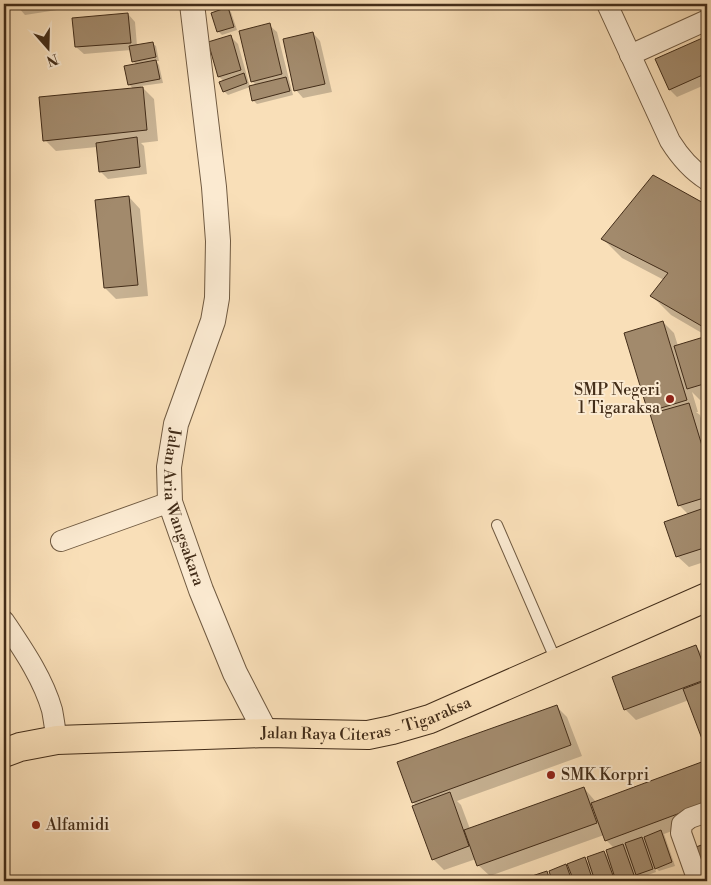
<svg xmlns="http://www.w3.org/2000/svg" width="711" height="885" font-family="'Libre Bodoni',serif">
<style>
.shadow{fill:#0003}
.building{fill:#a28a6c;stroke:#432d19}
.lines{fill:none;stroke-linecap:round;stroke-linejoin:round}
.service-casing{stroke:#705a41;stroke-width:12}
.minor-casing{stroke:#705a41;stroke-width:22}
.tertiary-casing{stroke:#705a41;stroke-width:26}
.primary-casing{stroke:#432d19;stroke-width:30}
.service{stroke:#fbead1;stroke-width:10}
.minor{stroke:#fbead1;stroke-width:20}
.tertiary{stroke:#fbead1;stroke-width:24}
.primary{stroke:#f9dfb8;stroke-width:28}
.poi-dot{fill:#8f2418;stroke:#fbead1;stroke-width:2}
.labels{text-anchor:middle;dominant-baseline:central;stroke-width:4;stroke-linejoin:round;paint-order:stroke}
.poi-label{font-size:16px;fill:#432d19;stroke:#fbead1;text-anchor:start}
.street-label{font-size:16px;fill:#432d19;stroke:#fbead1}
</style>
<rect width="100%" height="100%" fill="#f9dfb8"/>
<filter id="stains"><feTurbulence type="fractalNoise" baseFrequency=".004" numOctaves="4"/><feColorMatrix values="0 0 0 0 .2 0 0 0 0 .09 0 0 0 0 .02 0 0 0 .5 -.17"/></filter>
<radialGradient id="worn" r=".72"><stop offset=".6" stop-color="#630" stop-opacity="0"/><stop offset="1" stop-color="#630" stop-opacity=".3"/></radialGradient>
<g class="shadow">
<polygon points="17,4 69,4 70,8 25,15 18,7"/>
<polygon points="633,4 652,4 640,10"/>
<polygon points="228,9 231,12 237,30 222,35 218,31"/>
<polygon points="128,14 135,22 137,46 152,43 156,46 159,61 156,61 159,65 163,83 141,86 154,99 158,141 141,143 144,146 147,174 108,179 101,172 97,147 56,151 45,140 133,89 129,84 137,65 133,61 131,50 84,54 76,47"/>
<polygon points="269,25 277,32 293,95 257,104 253,100 256,85 252,81"/>
<polygon points="313,33 320,41 332,92 303,98 296,90"/>
<polygon points="230,36 238,44 250,87 228,95 224,91 224,81 219,77 209,43"/>
<polygon points="707,37 707,84 677,97 670,90 656,60"/>
<polygon points="654,176 707,206 707,336 671,315 652,296 664,280 622,258 603,239"/>
<polygon points="129,197 140,209 148,296 116,299 105,288"/>
<polygon points="663,322 674,333 678,346 707,337 707,398 700,400 692,392 698,412 696,412 700,415 707,440 707,561 689,567 677,556 689,515 680,506 652,415 649,412"/>
<polygon points="696,647 707,658 707,748 689,700 636,720 625,709"/>
<polygon points="556,706 567,717 582,756 457,801 461,805 470,829 584,788 596,802 707,761 707,818 664,834 675,866 659,871 654,866 656,872 640,878 635,873 637,879 631,881 618,881 616,879 617,881 532,881 531,878 546,872 552,878 566,866 571,871 585,859 591,865 604,852 609,857 614,848 606,840 604,835 490,876 478,865 476,859 444,870 433,859 416,805 413,802"/>
</g>
<g class="building">
<polygon points="16,4 44,4 16,8"/>
<polygon points="228,7 234,27 217,32 211,13"/>
<polygon points="128,13 131,43 75,47 72,18"/>
<polygon points="270,23 282,74 251,82 239,31"/>
<polygon points="313,32 325,84 294,91 283,39"/>
<polygon points="231,35 241,70 218,77 208,42"/>
<polygon points="707,36 707,73 669,90 655,59"/>
<polygon points="153,42 156,57 132,62 129,46"/>
<polygon points="156,60 160,79 128,85 124,66"/>
<polygon points="244,73 247,83 223,92 219,82"/>
<polygon points="286,77 290,91 252,101 249,86"/>
<polygon points="143,87 147,130 43,141 39,97"/>
<polygon points="137,137 140,167 99,172 96,143"/>
<polygon points="653,175 707,205 707,327 705,328 650,296 668,273 601,239"/>
<polygon points="129,196 138,285 104,288 95,200"/>
<polygon points="663,321 687,400 648,412 624,333"/>
<polygon points="707,336 707,383 687,389 674,346"/>
<polygon points="689,403 707,462 707,497 678,506 650,414"/>
<polygon points="707,507 707,547 676,557 664,522"/>
<polygon points="696,645 707,674 707,679 624,710 612,677"/>
<polygon points="707,680 707,752 683,689"/>
<polygon points="557,705 571,745 412,803 397,762"/>
<polygon points="707,760 707,803 605,841 591,803"/>
<polygon points="584,787 597,823 477,866 464,830"/>
<polygon points="450,792 469,846 432,860 412,806"/>
<polygon points="661,830 672,862 655,869 644,837"/>
<polygon points="642,837 653,869 636,875 625,843"/>
<polygon points="707,843 707,881 696,847"/>
<polygon points="623,844 634,875 616,881 606,850"/>
<polygon points="604,851 615,881 595,881 587,857"/>
<polygon points="585,857 593,881 574,881 567,864"/>
<polygon points="566,864 572,881 552,881 549,871"/>
<polygon points="547,871 550,881 531,881 529,877"/>
</g>
<g class="lines">
<defs>
<polyline id="service" points="497,525 557,663"/>
<g id="minor">
<path d="M607,4L670,141C680,157 691,170 707,180"/>
<polyline points="630,55 707,20"/>
<polyline points="61,541 170,502"/>
<path d="M4,621C22,648 43,678 52,710C54,720 55,730 57,740"/>
<polyline points="698,881 681,833 682,824 690,818 707,812"/>
</g>
<g id="tertiary">
<path id="s1" d="M192,4L214,187L218,241L217,298L213,321L176,424L169,467L170,502L201,590L235,673L266,733"/>
</g>
<g id="primary">
<path id="s2" d="M4,753L20,747L57,740L266,733L368,735L392,730L430,719L707,597"/>
</g>
</defs>
<use href="#service" class="service-casing"/>
<use href="#minor" class="minor-casing"/>
<use href="#tertiary" class="tertiary-casing"/>
<use href="#primary" class="primary-casing"/>
<use href="#service" class="service"/>
<use href="#minor" class="minor"/>
<use href="#tertiary" class="tertiary"/>
<use href="#primary" class="primary"/>
</g>
<g class="poi-dot">
<circle cx="670" cy="399" r="5"/>
<circle cx="551" cy="775" r="5"/>
<circle cx="36" cy="825" r="5"/>
</g>
<g class="labels">
<g class="poi-label">
<text x="660" y="390" text-anchor="end">SMP Negeri<tspan x="660" dy="18">1 Tigaraksa</tspan></text>
<text x="561" y="775">SMK Korpri</text>
<text x="46" y="825">Alfamidi</text>
</g>
<g class="street-label">
<text stroke="none"><textPath href="#s1" startOffset="514">Jalan Aria Wangsakara</textPath></text>
<text stroke="none"><textPath href="#s2" startOffset="366">Jalan Raya Citeras - Tigaraksa</textPath></text>
</g>
</g>
<rect width="711" height="885" fill="none" stroke="#f9dfb8" stroke-width="20"/>
<rect x="5" y="5" width="701" height="875" fill="none" stroke="#432d19" stroke-width="2.5"/>
<rect x="10" y="10" width="691" height="865" fill="none" stroke="#432d19"/>
<g transform="translate(48 48) rotate(160)" stroke="#fbead1" stroke-width="4" paint-order="stroke">
<path d="M0-4L9 19L0 12L-9 19Z" fill="#432d19"/>
<text y="-8" font-size="14" font-weight="bold" text-anchor="middle" fill="#432d19">N</text>
</g>
<rect width="100%" height="100%" filter="url(#stains)"/>
<rect width="100%" height="100%" fill="url(#worn)"/>
</svg>
